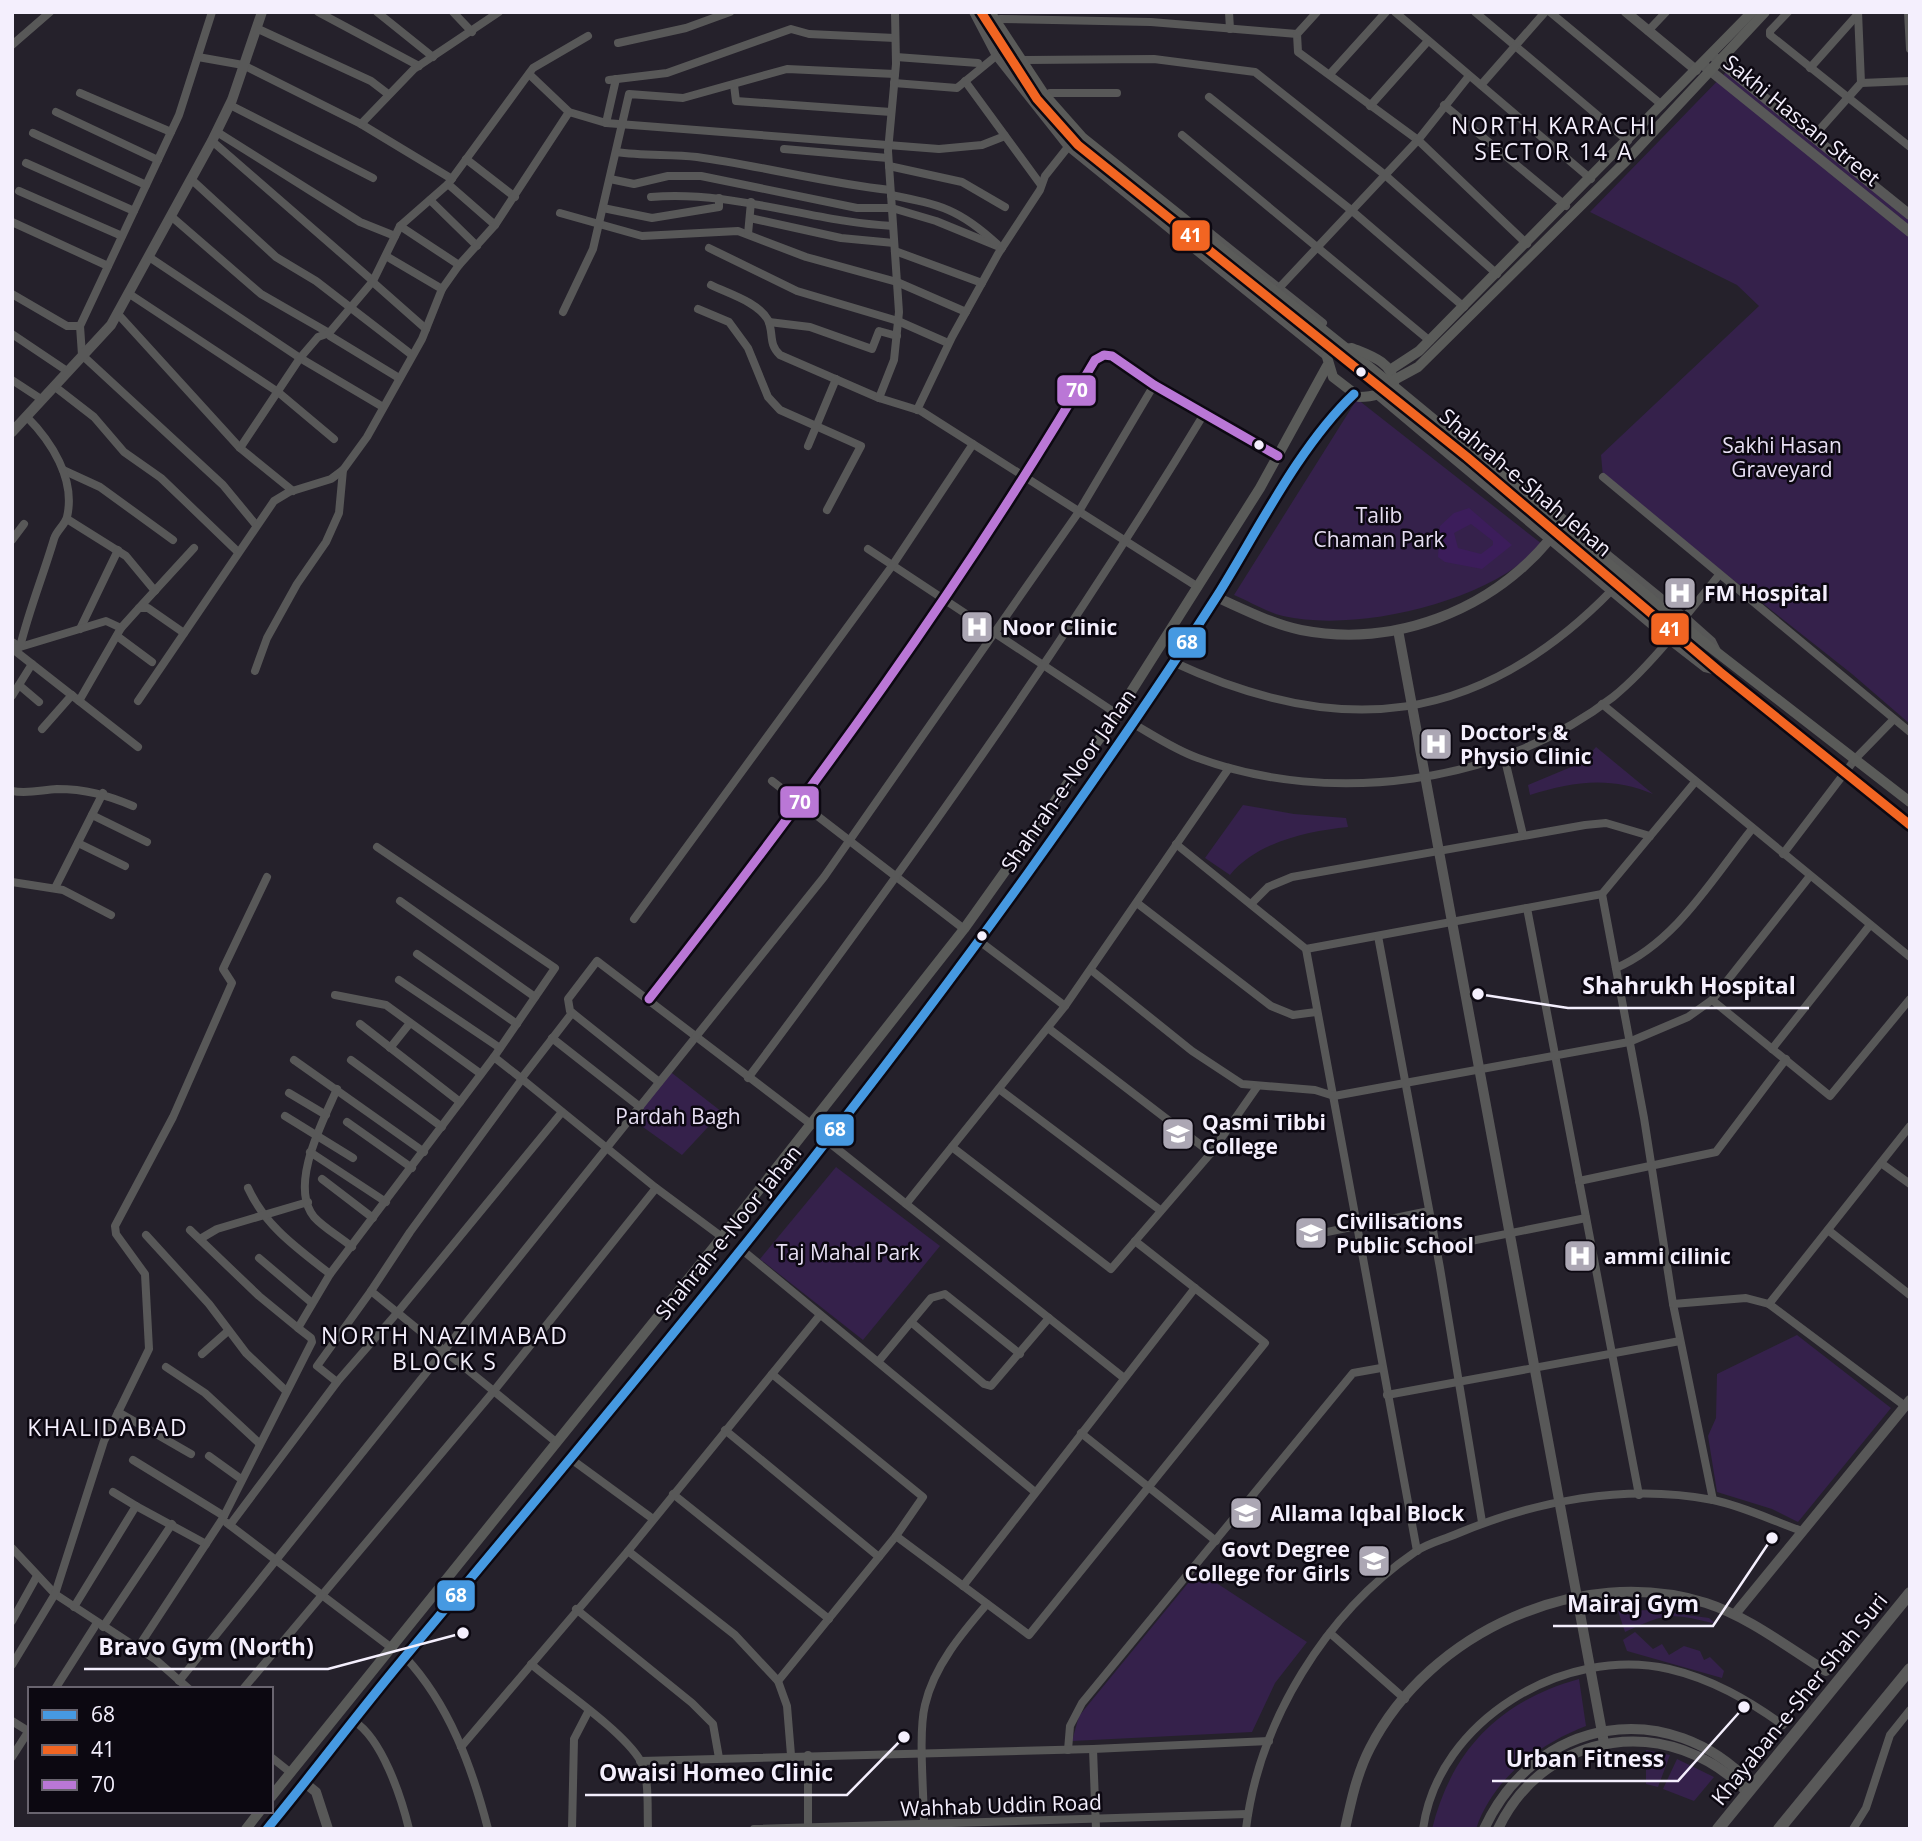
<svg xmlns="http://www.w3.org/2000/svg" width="1922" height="1841" font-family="'Open Sans',sans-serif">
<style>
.green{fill:#35214b}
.water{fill:#3c1d5b;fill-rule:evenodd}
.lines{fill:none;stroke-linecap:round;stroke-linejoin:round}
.minor{stroke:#585858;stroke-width:8}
.tertiary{stroke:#585858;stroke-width:10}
.secondary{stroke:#5a5b59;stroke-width:10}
.primary{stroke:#595959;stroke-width:12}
.bus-1-casing{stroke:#0c0811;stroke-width:14}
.bus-2-casing{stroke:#0c0811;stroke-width:14}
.bus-3-casing{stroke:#0c0811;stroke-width:14}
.bus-1{stroke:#4699e1;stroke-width:9}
.bus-2{stroke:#f26522;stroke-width:9}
.bus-3{stroke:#ba77d6;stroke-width:9}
.bus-dot{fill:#f4effd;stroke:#0c0811;stroke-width:2.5}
.labels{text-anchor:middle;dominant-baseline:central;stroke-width:5;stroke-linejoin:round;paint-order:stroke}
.street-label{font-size:21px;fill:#f4effd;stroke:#0c0811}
.park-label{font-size:21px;fill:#e7dff3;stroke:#0c0811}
.poi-label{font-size:21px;font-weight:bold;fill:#f4effd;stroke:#0c0811;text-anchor:start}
.neighbourhood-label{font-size:23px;letter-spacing:2px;fill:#f4effd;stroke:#0c0811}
.leader{fill:none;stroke:#f4effd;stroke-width:2.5}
.callout-dot{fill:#f4effd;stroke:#0c0811;stroke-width:2.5}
.callout-label{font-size:23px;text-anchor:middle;font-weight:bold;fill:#f4effd;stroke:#0c0811;stroke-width:5;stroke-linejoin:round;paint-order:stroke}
.line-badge{stroke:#0c0811;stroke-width:2.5}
.badge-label{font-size:19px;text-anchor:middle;font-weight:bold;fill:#fff}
</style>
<rect width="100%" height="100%" fill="#25212b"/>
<g class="green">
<polygon points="1729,69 1910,215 1910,724 1852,674 1603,477 1601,455 1759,306 1737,285 1590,212"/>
<path d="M1357,399L1542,544C1491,602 1357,633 1283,616C1266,612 1249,601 1234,595Z"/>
<path d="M1596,747L1653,794C1611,776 1573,781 1530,795L1528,785L1583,762Z"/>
<path d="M1243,805L1294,814L1346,818L1348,827C1308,831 1257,842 1230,875L1205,858Z"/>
<polygon points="668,1070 722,1112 682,1155 629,1117"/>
<polygon points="836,1167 940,1246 863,1340 760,1259"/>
<polygon points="1797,1335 1891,1408 1798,1522 1772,1509 1717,1492 1708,1436 1716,1418 1717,1374"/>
<polygon points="1198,1571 1307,1642 1275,1683 1252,1732 1072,1741 1079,1716"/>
<path d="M1651,1610L1709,1618L1716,1624C1672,1613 1667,1612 1625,1632L1618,1611Z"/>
<polygon points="1635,1632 1653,1649 1662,1644 1669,1655 1684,1646 1700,1651 1704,1660 1710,1657 1724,1671 1722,1678 1627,1651 1623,1640"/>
<path d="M1579,1679L1586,1726C1539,1744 1493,1778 1476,1829H1432C1452,1749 1500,1701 1579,1679Z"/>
<polygon points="1646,1750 1670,1755 1658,1787 1646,1784"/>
<polygon points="1677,1759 1714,1777 1694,1801 1663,1789"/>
</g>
<path class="water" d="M1469,508L1512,545L1482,569L1445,562L1438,557L1440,526L1454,513ZM1471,524L1493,541V545L1481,554L1458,548L1454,533Z"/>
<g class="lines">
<g class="minor">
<polyline points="212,12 179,115 80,326 82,355 223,485 256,525"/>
<polyline points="318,12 419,66"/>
<polyline points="377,12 433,57"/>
<polyline points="453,12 472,32"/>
<polyline points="973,12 996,56 1068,147 1327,357"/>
<polyline points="1229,12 1230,29"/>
<polyline points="1395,12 1591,179"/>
<polyline points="1475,12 1628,141"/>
<polyline points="1550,12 1662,105"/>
<polyline points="1788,12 1770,31 1770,35 1910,147"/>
<polyline points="1908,12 1910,49"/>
<polyline points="1000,19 1151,22 1297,34 1298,52 1418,140 1527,244"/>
<polyline points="256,28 371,81 388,94"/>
<polyline points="1648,31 1666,12"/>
<polyline points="1297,34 1317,12"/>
<polyline points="618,43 686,28 730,12"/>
<polyline points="12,45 50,12"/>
<polyline points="198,57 243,65 361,124 452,179"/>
<polyline points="896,57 978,63"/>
<polyline points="1025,60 1154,59 1255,72 1385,175 1497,274"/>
<polyline points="1810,68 1858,14"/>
<polyline points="529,74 569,112 606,123 939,149 982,145 1005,136"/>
<polyline points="1330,74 1386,12"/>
<polyline points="609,80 667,73 791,29 809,34 895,38"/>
<polyline points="965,81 1041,185"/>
<polyline points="894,83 957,88 996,56"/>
<polyline points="1861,83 1910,81"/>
<polyline points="734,85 736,101 891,112"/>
<polyline points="1481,85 1545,12"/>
<polyline points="80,93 171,132"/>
<polyline points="1050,93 1117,93"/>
<polyline points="1209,97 1351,210 1464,307"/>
<polyline points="230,105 373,178"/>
<polyline points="1444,105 1566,206"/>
<polyline points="1370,106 1428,41"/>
<polyline points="56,112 158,160"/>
<polyline points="606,123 616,79"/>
<polyline points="361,124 414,69 499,12"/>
<polyline points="217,132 360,222 395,236"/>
<polyline points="33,133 146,185"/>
<polyline points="1182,135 1430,341"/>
<polyline points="1813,137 1861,83 1858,12"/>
<polyline points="212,141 373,281"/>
<polyline points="784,149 888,158"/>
<path d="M616,152C643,156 671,154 697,157C762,166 825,183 890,190"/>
<polyline points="466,159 515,197"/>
<polyline points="26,163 134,211"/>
<polyline points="889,166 962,182 1005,207"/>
<polyline points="610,179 634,184 668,176 701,176 857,208 892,208 936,221 1002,248"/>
<polyline points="192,180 276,257 316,281 412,355"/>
<polyline points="448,184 495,225"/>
<polyline points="19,191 122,236"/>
<path d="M891,195C941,205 959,209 997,244"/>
<path d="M651,197C734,190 811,222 893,226"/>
<polyline points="430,200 477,246"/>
<polyline points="603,208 652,218 719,207 719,198"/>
<polyline points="560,213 642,236 738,231 806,257 897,282 966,312"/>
<polyline points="172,217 261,294 329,333"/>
<polyline points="750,218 841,238 894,243"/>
<polyline points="12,222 108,266"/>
<polyline points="1199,224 1323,323"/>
<polyline points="400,226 459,265"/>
<polyline points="748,234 751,202"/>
<polyline points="709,248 797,291 898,321 948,343"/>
<polyline points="895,251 982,283"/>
<polyline points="386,256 442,289"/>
<polyline points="149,257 300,358 383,407"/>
<polyline points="375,284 426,329"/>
<path d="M711,285C729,294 758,302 768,320C774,333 768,344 780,355L879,398L921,411L1198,587"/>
<polyline points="1280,287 1418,140 1469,76"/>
<polyline points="128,293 278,392 334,439"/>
<polyline points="12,294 67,326 80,326"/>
<polyline points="698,309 729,322 748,348 768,397 780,410 861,446 827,510"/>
<polyline points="563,312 593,249 629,94 683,98 787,69 895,74"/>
<polyline points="117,313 240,448 293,491"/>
<polyline points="769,322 810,327 872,349 879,331 897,336"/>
<polyline points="12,334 67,371"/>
<polyline points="330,336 399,378"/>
<polyline points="12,380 41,399"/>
<polyline points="54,386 94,417 124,452 161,478 238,552"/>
<polyline points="1378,396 1669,640 1705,668 1717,671"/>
<polyline points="879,398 894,360 899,312 888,151 896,64 895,12"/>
<polyline points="917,410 952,337 998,254 1040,190 1045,176 1068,147"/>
<polyline points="808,446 836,379"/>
<polyline points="240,448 300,358 318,337 329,333 373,281 400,226 448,184 533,68 588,36"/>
<polyline points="1490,459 1685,617 1712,641 1717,651"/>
<polyline points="63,470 100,487 173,540"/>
<polyline points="1603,477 1910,732"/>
<polyline points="67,519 126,556 155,591"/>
<polyline points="12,540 24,524"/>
<polyline points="868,549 1117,714"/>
<polyline points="139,608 194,548"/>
<polyline points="1685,617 1719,575"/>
<polyline points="80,629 118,550"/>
<polyline points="117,636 152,662"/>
<polyline points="12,642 20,647 106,621 121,628 139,608 148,608 184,633"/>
<path d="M12,650L20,647C29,610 43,576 54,539C56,531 65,525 67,517C76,479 51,441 26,416"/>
<polyline points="14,650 138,747"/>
<path d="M1173,662C1341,740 1479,726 1611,591"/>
<polyline points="255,671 267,638 297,584 326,542 339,513 343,470"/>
<polyline points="19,685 39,702"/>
<polyline points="12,696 32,664"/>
<polyline points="79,701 121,628"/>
<polyline points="138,701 274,501 289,492 331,479 343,470 367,437 422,339 442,289 459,265 495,225 569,112"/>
<polyline points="1602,704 1910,957"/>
<path d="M1132,723C1153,735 1175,750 1198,758C1331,807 1501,784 1613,697C1634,680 1652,660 1669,640"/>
<polyline points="42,729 72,695"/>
<polyline points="1504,756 1523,835"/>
<polyline points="772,781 964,929"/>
<path d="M12,791C28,794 41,790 57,789C85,789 107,795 133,806"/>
<polyline points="92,815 147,842"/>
<polyline points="78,843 125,866"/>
<polyline points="1176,844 1306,949 1602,894 1695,782"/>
<polyline points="377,847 555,968 494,1057"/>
<polyline points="1783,854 1856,758 1894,719"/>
<polyline points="12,882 63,890 111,915"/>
<polyline points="55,888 103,793"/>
<polyline points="1602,894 1644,1118 1673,1304 1713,1500"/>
<polyline points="400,901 535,997"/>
<polyline points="1137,903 1271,1006 1293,1015 1316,1012"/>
<polyline points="1251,904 1268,887 1292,877 1585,825 1606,823 1650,836"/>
<polyline points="1527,908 1639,1495"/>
<polyline points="634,919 892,566 973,444"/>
<polyline points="1378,936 1440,1268 1482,1522"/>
<polyline points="978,940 1065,1006"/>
<polyline points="1306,949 1417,1551"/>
<polyline points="417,954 517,1024"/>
<path d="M1616,968C1676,942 1712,879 1752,829"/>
<polyline points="1091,970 1192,1051 1242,1084 1315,1090 1334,1096 1629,1042 1688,1017 1712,1000 1810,876"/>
<polyline points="399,980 500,1048"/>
<polyline points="335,995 386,1005 481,1074"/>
<path d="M649,999C810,794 963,585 1095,360L1104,355L1112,356L1154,385L1278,456"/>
<polyline points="1712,1000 1830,1096 1910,999"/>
<polyline points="360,1024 460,1102"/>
<polyline points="1048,1028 1211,1153"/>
<polyline points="552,1038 640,1107"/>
<polyline points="390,1048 410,1023"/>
<polyline points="1772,1049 1870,925"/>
<polyline points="294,1060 424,1152"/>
<polyline points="351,1060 442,1127"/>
<path d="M748,1078C909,863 1065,644 1204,414"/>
<polyline points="521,1079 572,1013"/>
<polyline points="659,1082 570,1011 568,999 597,961 812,1125"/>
<path d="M337,1089C324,1119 288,1185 314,1217C324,1228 340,1237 352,1247"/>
<polyline points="999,1089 1160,1210"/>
<polyline points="289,1093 326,1115"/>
<polyline points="285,1116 353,1158"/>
<polyline points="347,1122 412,1168"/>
<polyline points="826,1140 1124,1378"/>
<polyline points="952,1147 1111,1269 1211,1153 1257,1087"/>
<polyline points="310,1152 386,1202"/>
<polyline points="1881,1163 1910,1184"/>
<polyline points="322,1179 373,1218"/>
<polyline points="1579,1181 1716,1152 1786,1059"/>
<path d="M248,1188C266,1227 297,1248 330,1274"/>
<polyline points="906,1204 1065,1006 1229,768"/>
<polyline points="190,1230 259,1296 298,1328"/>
<polyline points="1828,1230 1910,1295"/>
<polyline points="1327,1232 1429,1211"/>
<polyline points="146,1235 209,1304 246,1353 286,1391"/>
<polyline points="200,1239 217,1229 308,1202"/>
<polyline points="1436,1248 1586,1218"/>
<polyline points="741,1249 1035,1492"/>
<polyline points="259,1258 312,1303"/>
<polyline points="1673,1304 1746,1298 1769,1304 1905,1406"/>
<polyline points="1769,1304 1910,1126"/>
<polyline points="911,1322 931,1298 945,1294 1020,1354"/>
<polyline points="202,1354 228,1331"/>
<polyline points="878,1362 911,1322 984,1384 991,1386 1049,1318"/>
<polyline points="166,1367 205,1393 259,1443"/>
<polyline points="772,1374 923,1497 896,1536 778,1681"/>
<polyline points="337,1382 317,1366 371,1291"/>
<polyline points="1387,1395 1680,1341"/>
<polyline points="118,1412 191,1454"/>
<polyline points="725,1430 879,1557"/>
<polyline points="1081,1433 1216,1541"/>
<polyline points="556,1442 371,1291 410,1232 522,1079 656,1188 722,1237"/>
<polyline points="209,1456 241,1479"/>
<polyline points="571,1459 653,1519"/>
<polyline points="133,1460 224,1516"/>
<polyline points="113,1492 136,1506"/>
<polyline points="673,1494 829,1619"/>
<polyline points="227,1523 393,1649"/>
<polyline points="230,1525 337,1382 397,1313 562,1112"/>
<polyline points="896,1536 1029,1635 1265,1343 1135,1241"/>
<polyline points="12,1548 55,1594 156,1660 189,1689"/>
<polyline points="628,1551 735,1635 778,1681 787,1706 791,1755"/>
<polyline points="963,1586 1195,1288"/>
<polyline points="74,1607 136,1506 206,1544"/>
<polyline points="576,1609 692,1703 713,1724 719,1758"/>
<polyline points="12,1621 37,1576"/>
<polyline points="103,1627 172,1524"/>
<polyline points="1330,1633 1405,1699"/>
<polyline points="137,1649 223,1518 312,1342 311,1338 298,1328 330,1274 494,1057 522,1079"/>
<path d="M405,1657C449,1704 472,1767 488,1829"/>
<path d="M531,1664C559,1688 622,1730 640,1760C650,1778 647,1808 648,1829"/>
<polyline points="12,1665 55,1594 104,1441 149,1349 145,1274 116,1234 115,1226 173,1117 232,983 223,969 267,877"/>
<polyline points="179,1681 824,877 1078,513 1154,385"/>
<polyline points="55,1689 97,1623"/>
<polyline points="243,1689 493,1392 656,1188"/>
<polyline points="12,1721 28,1731"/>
<path d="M354,1721C382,1739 401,1796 409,1829"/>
<polyline points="461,1747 628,1551 820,1315"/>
<polyline points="1093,1749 1096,1829"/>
<polyline points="1068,1750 1070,1726 1082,1703 1353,1373 1381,1368"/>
<polyline points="808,1755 808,1829"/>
<polyline points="12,1757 30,1729"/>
<polyline points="271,1757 291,1773"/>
<polyline points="640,1761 1093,1749 1269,1741"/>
<path d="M924,1825C924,1793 918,1733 925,1705C934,1666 962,1633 987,1604"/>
<polyline points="572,1829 574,1739 588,1712"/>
<polyline points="754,1829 1248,1814"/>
<path d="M1246,1829C1259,1721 1326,1613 1415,1552C1426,1544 1442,1540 1454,1535C1534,1501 1625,1483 1713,1500C1743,1506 1773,1521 1802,1531"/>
<path d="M1423,1829C1438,1720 1565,1645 1669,1669C1712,1679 1748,1700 1783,1725"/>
<polyline points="1853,1829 1866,1808 1890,1735 1910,1710"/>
</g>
<g class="tertiary">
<polyline points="1626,12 1696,70"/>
<polyline points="1714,57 1910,215"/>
<polyline points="1702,64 1910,232"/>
<polyline points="12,432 111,325 212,141 232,100 262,12"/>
<path d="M1216,597C1243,609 1272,624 1301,630C1394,648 1490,611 1550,539"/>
<polyline points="1398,630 1604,1743"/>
<polyline points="1735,1614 1910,1400"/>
<polyline points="305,1783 316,1792 328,1829"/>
<path d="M1345,1829C1351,1801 1357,1773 1370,1748C1430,1631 1580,1564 1706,1603C1749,1617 1787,1647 1826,1671"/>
<path d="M1484,1829C1536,1717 1669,1694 1753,1786"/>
<path d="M1498,1829C1546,1728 1672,1713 1747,1792"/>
</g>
<g class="secondary">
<polyline points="981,12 1037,99 1078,145 1467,457 1720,672 1910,825"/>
<polyline points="990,12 1044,94 1083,138 1397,389 1701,640 1910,802"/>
<path d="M1352,348C1369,355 1393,362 1394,384C1383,394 1374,397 1359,397L1333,377L1327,357L1332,351Z"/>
<polyline points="1390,370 1419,351 1752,12"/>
<polyline points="1394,380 1418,367 1624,163 1765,12"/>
<polyline points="271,1797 722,1237 964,929 1117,714 1260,488 1327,366"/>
<polyline points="246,1829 260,1811"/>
<path d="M267,1829C315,1771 360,1710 409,1652C622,1398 835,1142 1028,873C1093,782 1157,690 1217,596C1257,532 1299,446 1354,394"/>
</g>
<g class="primary">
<polyline points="1718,1829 1910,1593"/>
<polyline points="1779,1829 1910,1669"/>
</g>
<defs>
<path id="bus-1" d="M267,1829C315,1771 360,1710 409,1652C622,1398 835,1142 1028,873C1093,782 1157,690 1217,596C1257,532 1299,446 1354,394"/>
<polyline id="bus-2" points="981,12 1037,99 1078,145 1467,457 1720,672 1910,825"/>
<path id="bus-3" d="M649,999C810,794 963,585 1095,360L1104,355L1112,356L1154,385L1278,456"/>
</defs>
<use href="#bus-1" class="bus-1-casing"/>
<use href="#bus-2" class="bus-2-casing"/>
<use href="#bus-3" class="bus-3-casing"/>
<use href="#bus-1" class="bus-1"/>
<use href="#bus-2" class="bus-2"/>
<use href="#bus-3" class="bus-3"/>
</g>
<defs>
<symbol id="hospital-square" viewBox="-11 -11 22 22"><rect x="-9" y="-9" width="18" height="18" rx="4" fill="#aca7b4" stroke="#0c0811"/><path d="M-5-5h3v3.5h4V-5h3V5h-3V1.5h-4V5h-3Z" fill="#fff"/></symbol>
<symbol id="university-square" viewBox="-11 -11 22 22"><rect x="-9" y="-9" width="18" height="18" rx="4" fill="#aca7b4" stroke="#0c0811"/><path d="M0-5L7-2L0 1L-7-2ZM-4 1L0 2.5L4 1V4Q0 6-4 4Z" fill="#fff"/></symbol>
</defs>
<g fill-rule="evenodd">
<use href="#hospital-square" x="1661" y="574" width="38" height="38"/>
<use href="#hospital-square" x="958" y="608" width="38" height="38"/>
<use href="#hospital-square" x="1417" y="725" width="38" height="38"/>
<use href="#university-square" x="1159" y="1115" width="38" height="38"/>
<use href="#university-square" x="1292" y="1214" width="38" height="38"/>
<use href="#hospital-square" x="1561" y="1237" width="38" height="38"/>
<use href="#university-square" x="1227" y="1494" width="38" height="38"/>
<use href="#university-square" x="1355" y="1542" width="38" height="38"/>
</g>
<g class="bus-dot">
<circle cx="1361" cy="372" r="6"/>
<circle cx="1259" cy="445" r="6"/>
<circle cx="982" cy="936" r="6"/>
</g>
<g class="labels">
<g class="street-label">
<text transform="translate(1802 120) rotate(39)">Sakhi Hassan Street</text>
<text transform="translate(1526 482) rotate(40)">Shahrah-e-Shah Jehan</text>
<text transform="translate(1068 780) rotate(-55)">Shahrah-e-Noor Jahan</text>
<text transform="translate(728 1232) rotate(-51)">Shahrah-e-Noor Jahan</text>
<text transform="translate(1799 1699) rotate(-51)">Khayaban-e-Sher Shah Suri</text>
<text transform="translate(1001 1805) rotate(-2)">Wahhab Uddin Road</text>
</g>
<g class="park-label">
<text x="1782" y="445">Sakhi Hasan<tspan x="1782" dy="24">Graveyard</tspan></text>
<text x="1379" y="515">Talib<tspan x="1379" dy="24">Chaman Park</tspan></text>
<text x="678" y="1116">Pardah Bagh</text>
<text x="848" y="1252">Taj Mahal Park</text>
</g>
<g class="poi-label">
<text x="1704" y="593">FM Hospital</text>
<text x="1002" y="627">Noor Clinic</text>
<text x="1460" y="732">Doctor's &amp;<tspan x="1460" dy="24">Physio Clinic</tspan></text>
<text x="1202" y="1122">Qasmi Tibbi<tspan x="1202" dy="24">College</tspan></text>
<text x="1336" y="1221">Civilisations<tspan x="1336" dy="24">Public School</tspan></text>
<text x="1604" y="1256">ammi cilinic</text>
<text x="1270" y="1513">Allama Iqbal Block</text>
<text x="1350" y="1549" text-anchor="end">Govt Degree<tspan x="1350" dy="24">College for Girls</tspan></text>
</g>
<g class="neighbourhood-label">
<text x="1554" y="125">NORTH KARACHI<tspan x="1554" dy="26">SECTOR 14 A</tspan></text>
<text x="445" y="1335">NORTH NAZIMABAD<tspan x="445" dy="26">BLOCK S</tspan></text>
<text x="108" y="1427">KHALIDABAD</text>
</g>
</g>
<path class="leader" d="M1478 994L1568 1008H1809M1772 1538L1713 1626H1553M463 1633L328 1669H84M1744 1707L1678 1781H1492M904 1737L847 1795H585"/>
<g class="callout-dot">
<circle cx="1478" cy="994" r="7"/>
<circle cx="1772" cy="1538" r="7"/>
<circle cx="463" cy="1633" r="7"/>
<circle cx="1744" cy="1707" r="7"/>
<circle cx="904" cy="1737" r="7"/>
</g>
<g class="callout-label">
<text x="1689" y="994">Shahrukh Hospital</text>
<text x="1633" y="1612">Mairaj Gym</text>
<text x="206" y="1655">Bravo Gym (North)</text>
<text x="1585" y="1767">Urban Fitness</text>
<text x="716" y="1781">Owaisi Homeo Clinic</text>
</g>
<g class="line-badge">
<rect x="1171" y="219" width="40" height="33" rx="7" fill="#f26522"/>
<rect x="1056" y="374" width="41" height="33" rx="7" fill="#ba77d6"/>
<rect x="1650" y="612" width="40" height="34" rx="7" fill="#f26522"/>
<rect x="1167" y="626" width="40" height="33" rx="7" fill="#4699e1"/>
<rect x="779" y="785" width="41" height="34" rx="7" fill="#ba77d6"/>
<rect x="815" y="1113" width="40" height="34" rx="7" fill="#4699e1"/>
<rect x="436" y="1579" width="40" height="33" rx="7" fill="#4699e1"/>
</g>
<g class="badge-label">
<text x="1191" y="242">41</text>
<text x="1077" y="397">70</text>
<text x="1670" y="636">41</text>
<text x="1187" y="649">68</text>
<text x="800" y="809">70</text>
<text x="835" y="1136">68</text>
<text x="456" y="1602">68</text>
</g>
<rect width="1922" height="1841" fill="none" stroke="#f4effd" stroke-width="28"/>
<rect x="28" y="1687" width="245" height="126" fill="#0c0811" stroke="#69646f" stroke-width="2"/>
<rect x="42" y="1710" width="35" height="10" fill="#4699e1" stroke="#69646f" stroke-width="2"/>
<text x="91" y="1722" font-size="21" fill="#f4effd">68</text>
<rect x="42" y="1745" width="35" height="10" fill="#f26522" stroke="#69646f" stroke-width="2"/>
<text x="91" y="1757" font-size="21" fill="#f4effd">41</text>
<rect x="42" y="1780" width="35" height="10" fill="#ba77d6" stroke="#69646f" stroke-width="2"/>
<text x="91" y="1792" font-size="21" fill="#f4effd">70</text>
</svg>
